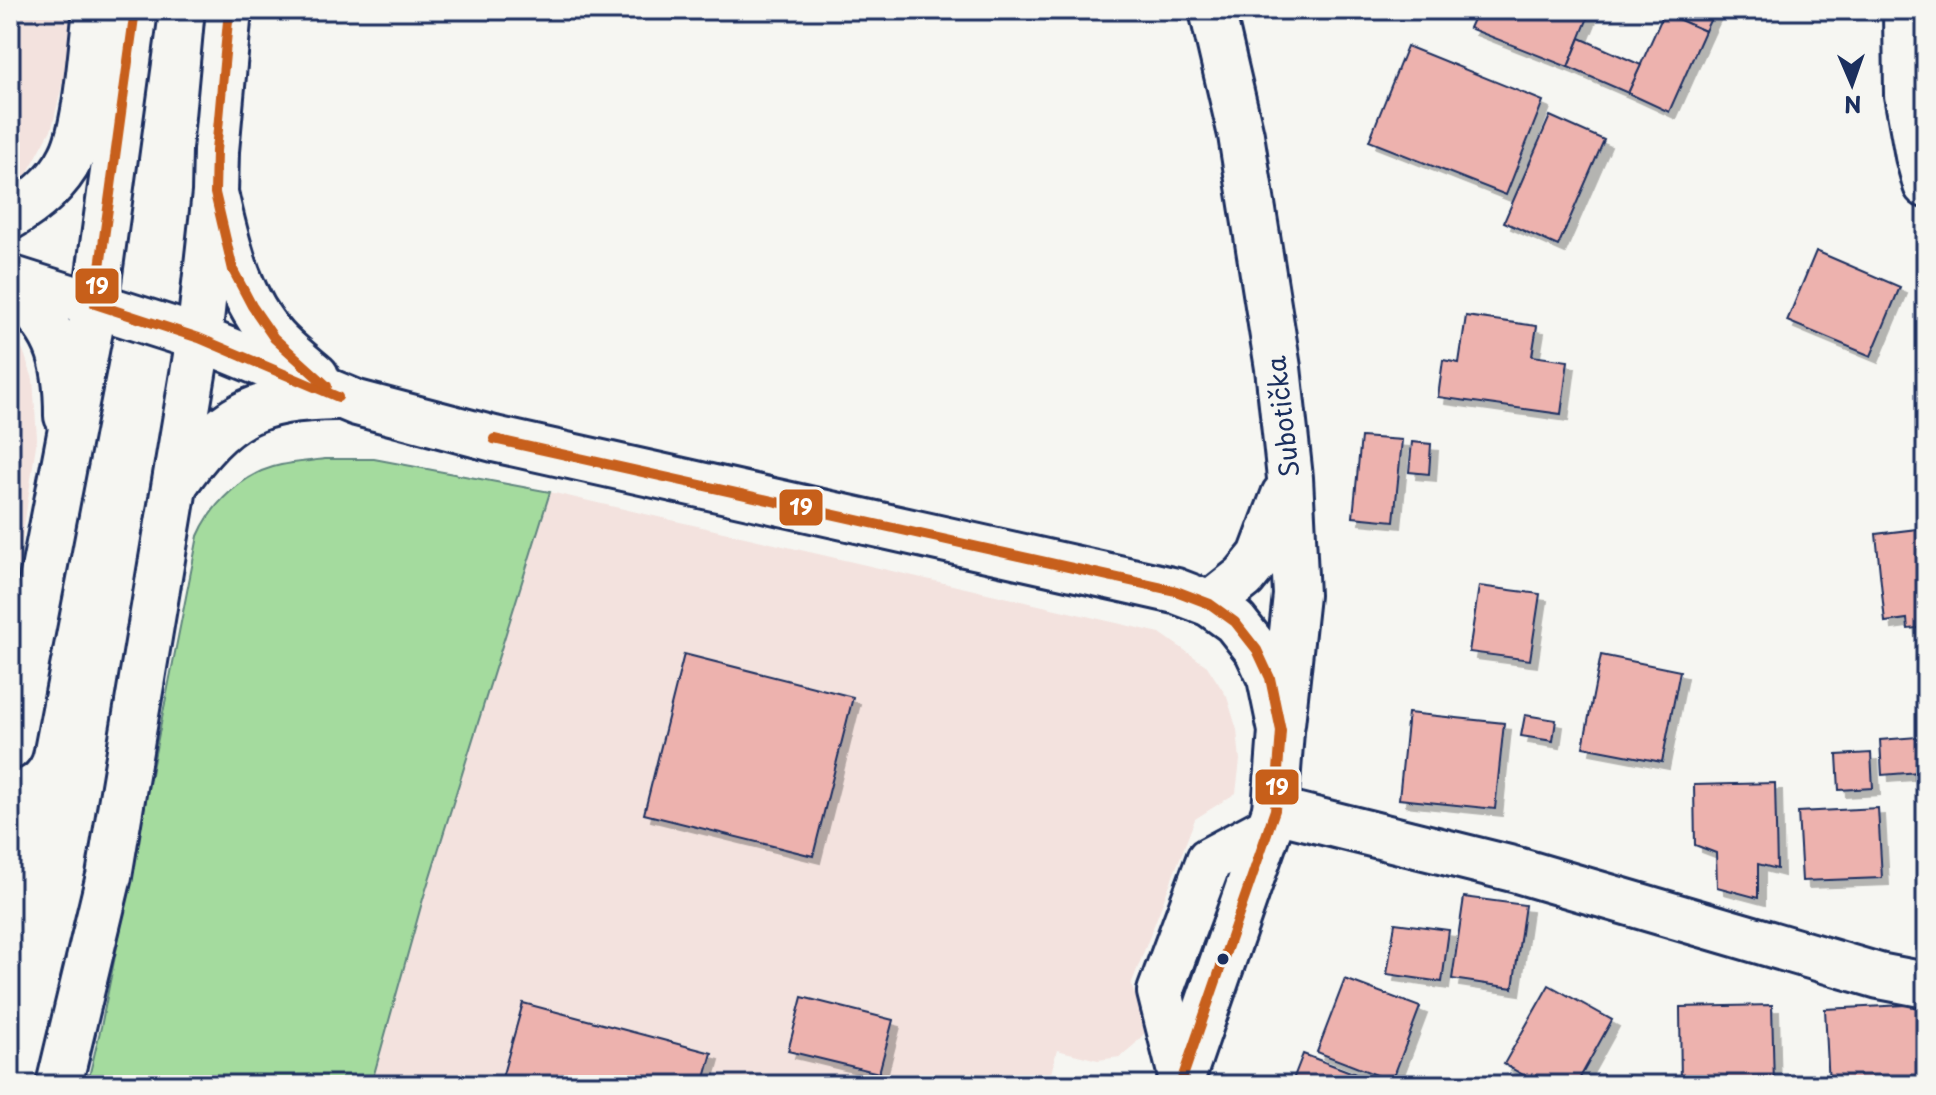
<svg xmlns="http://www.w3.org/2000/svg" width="1936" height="1095" font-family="'Playpen Sans',sans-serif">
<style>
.built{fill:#f3e2de}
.green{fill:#a4db9e;stroke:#60857e;stroke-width:2}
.building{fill:#edb2ae;stroke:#1b2f5e;stroke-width:2;filter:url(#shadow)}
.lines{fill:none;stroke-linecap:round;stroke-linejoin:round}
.minor-casing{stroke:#1b2f5e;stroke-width:50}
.tertiary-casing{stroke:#1b2f5e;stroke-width:50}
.primary-casing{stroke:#1b2f5e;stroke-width:50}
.path{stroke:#1b2f5e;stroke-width:5;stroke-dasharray:8 6;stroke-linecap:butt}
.minor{stroke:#f6f6f2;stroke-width:44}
.tertiary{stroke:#f6f6f2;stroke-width:44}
.primary{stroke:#f6f6f2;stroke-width:44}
.bus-1-casing{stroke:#f6f6f2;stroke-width:16}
.bus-1{stroke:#c75f1a;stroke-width:10}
.bus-dot{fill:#1b2f5e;stroke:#f6f6f2;stroke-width:3}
.labels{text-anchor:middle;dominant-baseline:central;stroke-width:6;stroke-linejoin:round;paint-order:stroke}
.street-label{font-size:26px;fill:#1b2f5e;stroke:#f6f6f2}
.line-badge{stroke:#f6f6f2;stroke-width:3}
.badge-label{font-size:22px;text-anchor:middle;font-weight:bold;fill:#fff}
</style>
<defs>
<filter id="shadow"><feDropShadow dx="7" dy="7" stdDeviation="0" flood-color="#0004"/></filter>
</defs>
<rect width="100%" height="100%" fill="#f6f6f2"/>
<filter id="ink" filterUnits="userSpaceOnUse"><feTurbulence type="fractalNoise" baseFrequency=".0125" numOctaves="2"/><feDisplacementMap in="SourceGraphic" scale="16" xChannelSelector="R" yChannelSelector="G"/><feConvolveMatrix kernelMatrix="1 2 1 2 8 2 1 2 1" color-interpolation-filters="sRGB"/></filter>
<g filter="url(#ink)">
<g class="built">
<polygon points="10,10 74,10 69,55 52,128 27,174 10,188"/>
<polygon points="10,333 23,350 33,379 37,438 10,622"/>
<polygon points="550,492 1160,633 1207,666 1227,697 1237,730 1240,760 1236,793 1195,819 1131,985 1149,1028 1135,1044 1120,1057 1098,1060 1057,1050 1048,1085 371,1085 423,899"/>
</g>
<path class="green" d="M325,459H374L550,492L423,899L371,1085H87L101,1027L198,536C212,503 245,472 281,465C295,462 311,461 325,459Z"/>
<g class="building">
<polygon points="1477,10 1591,10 1568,67 1469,28"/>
<polygon points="1657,10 1715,10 1705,31"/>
<polygon points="1664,13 1705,31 1669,112 1628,93"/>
<polygon points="1580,38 1641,65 1628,93 1568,67"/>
<polygon points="1407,46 1543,101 1506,195 1369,141"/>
<polygon points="1550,116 1604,140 1558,246 1504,222"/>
<polygon points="1816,251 1900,287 1871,356 1787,321"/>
<polygon points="1466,316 1537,326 1532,356 1568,361 1561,414 1438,397 1443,360 1459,363"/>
<polygon points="1361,437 1402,440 1394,521 1353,517"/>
<polygon points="1412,442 1431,444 1429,474 1409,472"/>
<polygon points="1926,528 1926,627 1908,629 1907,619 1885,622 1876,534"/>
<polygon points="1479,586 1540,594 1530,660 1469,652"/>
<polygon points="684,654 853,697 813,856 644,814"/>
<polygon points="1601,655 1680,671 1662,762 1583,747"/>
<polygon points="1408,713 1504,723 1495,809 1399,799"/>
<polygon points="1525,715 1556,720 1553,741 1521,736"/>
<polygon points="1917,737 1919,772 1882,775 1880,740"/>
<polygon points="1871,753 1873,788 1839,790 1837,755"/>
<polygon points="1775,783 1777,869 1758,864 1758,898 1717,887 1716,853 1695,845 1694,785"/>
<polygon points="1878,808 1882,878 1802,881 1798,812"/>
<polygon points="1464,897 1525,905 1513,988 1452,979"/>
<polygon points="1395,923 1449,930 1442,982 1387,974"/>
<polygon points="1345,979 1420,1007 1392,1081 1317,1052"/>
<polygon points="1549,985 1612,1020 1576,1085 1541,1085 1504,1064"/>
<polygon points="802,997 893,1020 879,1073 788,1051"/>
<polygon points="523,1003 712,1053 703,1085 500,1085"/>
<polygon points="1926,1004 1926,1085 1829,1085 1825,1009"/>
<polygon points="1772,1005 1774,1085 1681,1085 1680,1007"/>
<polygon points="1303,1054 1385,1085 1291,1085"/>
</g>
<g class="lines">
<defs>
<g id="minor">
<polyline points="1212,10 1241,135 1278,368 1290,478 1296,595 1282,724"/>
<polyline points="1906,10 1907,95 1918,156 1926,185"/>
<polyline points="1210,604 1244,577 1261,556 1284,495"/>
<polyline points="1275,810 1517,870 1879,976 1926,985"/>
</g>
<g id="tertiary">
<path d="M216,197C228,248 239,299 275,339C287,352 302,364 316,376"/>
<polyline points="10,278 199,338 357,403 494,439 1176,591 1210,604 1235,622 1257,650 1270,678 1281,731 1275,810 1180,1085"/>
<path d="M10,285C56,330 67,351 67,416"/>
<polyline points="1182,1080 1160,992 1209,860 1269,828"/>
</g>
<g id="primary">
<path d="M10,217C34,203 59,182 71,157C87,126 91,48 96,10"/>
<path d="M176,483C224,414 255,398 338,397"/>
<polyline points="10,747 95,304 135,10"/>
<polyline points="59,1085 109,876 199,338 215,193 216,151 229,10"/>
</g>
</defs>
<use href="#minor" class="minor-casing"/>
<use href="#tertiary" class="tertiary-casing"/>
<use href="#primary" class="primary-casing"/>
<polyline class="path" points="10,414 18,438"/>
<use href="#minor" class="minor"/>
<use href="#tertiary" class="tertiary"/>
<use href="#primary" class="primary"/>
<defs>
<g id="bus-1">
<polyline points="135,10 95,304 199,338 338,397"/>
<polyline points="229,10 216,151 215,193 233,270 252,306 274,338 327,386"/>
<polyline points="494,439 1176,591 1210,604 1235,622 1257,650 1270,678 1281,731 1275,810 1180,1085"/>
</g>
</defs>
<use href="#bus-1" class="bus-1-casing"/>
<use href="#bus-1" class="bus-1"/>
</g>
</g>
<circle class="bus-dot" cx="1223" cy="959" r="7"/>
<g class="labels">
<g class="street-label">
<text transform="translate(1282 417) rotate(-97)">Subotička</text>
</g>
</g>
<g class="line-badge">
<rect x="74" y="267" width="46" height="38" rx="8" fill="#c75f1a"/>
<rect x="778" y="488" width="46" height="39" rx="8" fill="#c75f1a"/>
<rect x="1254" y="768" width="46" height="38" rx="8" fill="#c75f1a"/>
</g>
<g class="badge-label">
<text x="97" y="294">19</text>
<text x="801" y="515">19</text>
<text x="1277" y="795">19</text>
</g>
<rect width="1936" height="1095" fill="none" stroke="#f6f6f2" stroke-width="40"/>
<rect x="20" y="20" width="1896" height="1055" fill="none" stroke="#1b2f5e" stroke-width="3" filter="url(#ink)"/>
<g transform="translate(1852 84) rotate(178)" stroke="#f6f6f2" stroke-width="6" paint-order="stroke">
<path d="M0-6L14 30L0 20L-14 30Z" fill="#1b2f5e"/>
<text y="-12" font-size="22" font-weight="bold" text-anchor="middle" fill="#1b2f5e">N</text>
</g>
</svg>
